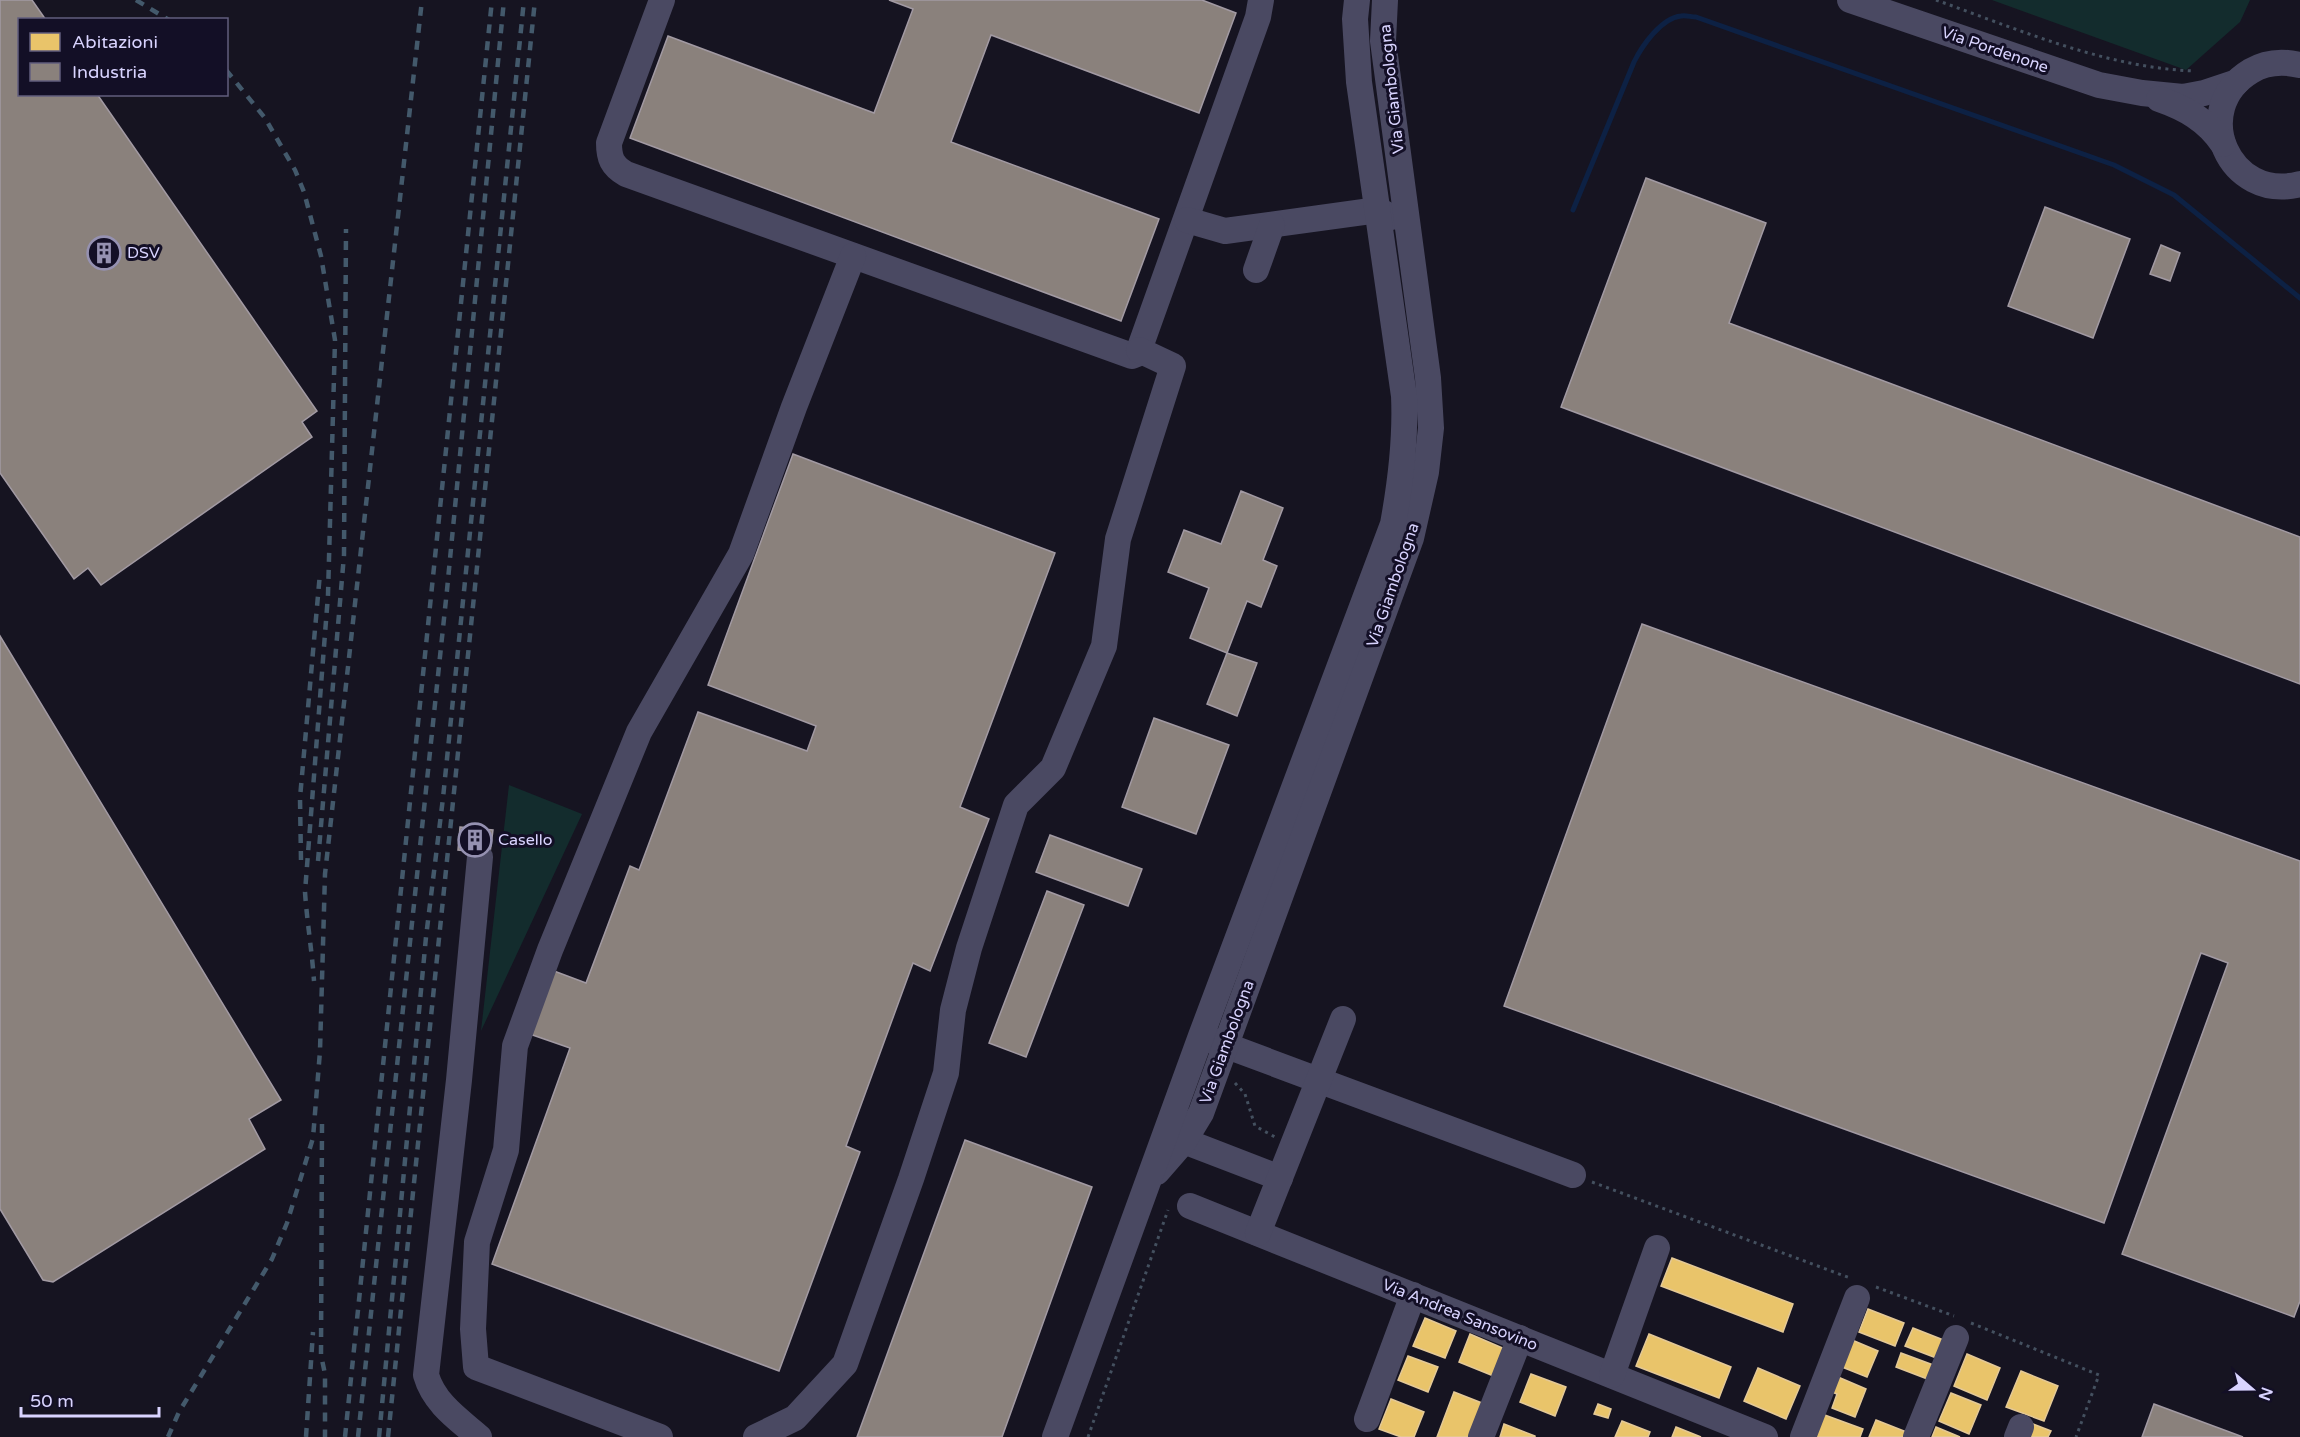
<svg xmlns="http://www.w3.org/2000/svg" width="2300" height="1437" font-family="'Varela Round',sans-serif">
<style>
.green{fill:#132c2d}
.homes{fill:#e9c46a;stroke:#e4c997;stroke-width:1.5}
.industry{fill:#8a817c;stroke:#a29aa3;stroke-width:1.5}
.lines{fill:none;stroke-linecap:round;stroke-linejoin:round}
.stream{stroke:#0d2144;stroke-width:5}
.path{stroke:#44505f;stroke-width:3;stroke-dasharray:3 4.5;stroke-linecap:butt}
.minor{stroke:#4a4962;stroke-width:26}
.rail{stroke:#43596b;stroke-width:4.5;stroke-dasharray:9 8;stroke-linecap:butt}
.labels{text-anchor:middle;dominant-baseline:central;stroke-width:6;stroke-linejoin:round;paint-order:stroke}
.street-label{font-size:16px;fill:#d9d4ff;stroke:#130f26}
.poi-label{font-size:16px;fill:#d9d4ff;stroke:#130f26;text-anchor:start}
</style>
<rect width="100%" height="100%" fill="#161421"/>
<g class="green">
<polygon points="1992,0 2250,0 2240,22 2186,70"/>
<polygon points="509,785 582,814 481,1031"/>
</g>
<g class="homes">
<polygon points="1672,1258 1793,1304 1783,1332 1661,1286"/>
<polygon points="1868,1309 1904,1323 1895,1346 1859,1332"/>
<polygon points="1425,1318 1456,1331 1445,1358 1413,1346"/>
<polygon points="1913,1328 1946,1341 1939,1359 1905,1346"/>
<polygon points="1470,1334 1507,1350 1496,1377 1459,1362"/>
<polygon points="1649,1334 1731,1367 1719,1398 1636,1366"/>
<polygon points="1852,1340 1878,1351 1867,1377 1842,1367"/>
<polygon points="1901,1353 1936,1366 1930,1380 1896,1367"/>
<polygon points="1967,1354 2000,1368 1987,1400 1954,1386"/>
<polygon points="1408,1356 1438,1367 1428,1392 1398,1380"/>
<polygon points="1758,1368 1800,1386 1786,1419 1744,1401"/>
<polygon points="2021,1371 2058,1386 2044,1421 2006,1407"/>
<polygon points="1531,1374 1566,1387 1555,1416 1520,1402"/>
<polygon points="1838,1377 1866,1389 1855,1417 1832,1408 1837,1394 1832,1392"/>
<polygon points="1454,1392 1482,1403 1469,1437 1437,1437"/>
<polygon points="1951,1393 1981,1405 1969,1434 1939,1421"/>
<polygon points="1391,1399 1424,1412 1414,1437 1401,1437 1379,1429"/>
<polygon points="1598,1404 1611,1409 1608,1418 1594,1414"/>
<polygon points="1822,1414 1863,1429 1860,1437 1813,1437"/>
<polygon points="1876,1420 1909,1433 1908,1437 1869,1437"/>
<polygon points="1622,1421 1650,1432 1648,1437 1615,1437"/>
<polygon points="1504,1424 1535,1436 1535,1437 1500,1437"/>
<polygon points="2033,1424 2051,1431 2048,1437 2028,1437"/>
<polygon points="1676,1427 1701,1437 1672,1437"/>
<polygon points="1936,1427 1960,1437 1932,1437"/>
</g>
<g class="industry">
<polygon points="0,0 32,0 46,20 20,20 20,94 97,94 317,411 302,422 312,437 101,585 88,568 74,579 0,473"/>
<polygon points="889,0 1202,0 1236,13 1199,113 991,35 951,142 1159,219 1121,321 630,138 668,36 874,113 913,9"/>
<polygon points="1646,178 1766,223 1729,323 2300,537 2300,684 1561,407"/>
<polygon points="2045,207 2130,239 2093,338 2008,306"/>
<polygon points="2161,245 2180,253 2170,281 2150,274"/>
<polygon points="793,454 1055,553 960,807 989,819 930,971 913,963 846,1146 860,1152 779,1371 492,1264 570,1048 521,1031 546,968 586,983 630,866 639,870 698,712 807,751 816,726 708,685"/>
<polygon points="1241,491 1283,508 1263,560 1277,566 1261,607 1247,601 1227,653 1190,638 1209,588 1168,572 1184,530 1221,544"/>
<polygon points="1642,624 2300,861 2300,1301 2294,1317 2122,1254 2228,963 2201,953 2104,1223 1504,1006"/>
<polygon points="0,636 281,1100 249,1119 265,1149 53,1282 43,1280 0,1209"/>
<polygon points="1227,653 1257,663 1237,716 1207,704"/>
<polygon points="1154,718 1229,745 1196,834 1122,807"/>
<polygon points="460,827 493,830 490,853 458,850"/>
<polygon points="1050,835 1142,869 1128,906 1036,872"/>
<polygon points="1047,891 1084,905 1026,1057 989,1043"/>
<polygon points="965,1140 1092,1187 1002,1437 857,1437"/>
<polygon points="2154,1404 2243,1437 2142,1437"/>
</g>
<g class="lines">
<path class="stream" d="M1573,210L1634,62C1642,46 1661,18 1681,16C1686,15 1691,17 1696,17L2114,165L2174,195L2300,298"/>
<g class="path">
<path d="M1936,0C2017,29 2107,68 2194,71"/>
<polyline points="1235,1083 1245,1094 1255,1126 1275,1137"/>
<polyline points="1592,1182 1850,1278"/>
<polyline points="1876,1287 1954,1316"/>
<polyline points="1971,1323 2099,1375 2076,1437"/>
<polyline points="1088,1437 1168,1210"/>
</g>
<g class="minor">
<path d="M662,0L609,143C609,158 612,166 626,174L1132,356L1137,354L1139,350L1258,17L1261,0"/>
<polyline points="1850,0 2099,85 2142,93 2183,97 2204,93 2237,82"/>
<path d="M2300,65C2283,61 2266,62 2251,71C2188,109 2229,203 2300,184"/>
<path d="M2159,99C2185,108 2207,120 2223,144"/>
<polyline points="1187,220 1225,231 1378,210 1391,217"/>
<polyline points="1256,270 1272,225"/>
<polyline points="1211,1040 1573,1175"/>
<polyline points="1182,1124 1184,1141 1280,1178"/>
<polyline points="1157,1172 1184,1141 1201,1113 1411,538 1426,472 1431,428 1428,378 1383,41 1385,0"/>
<polyline points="1190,1206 1765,1437"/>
<polyline points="1258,1233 1343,1019"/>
<polyline points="1612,1375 1657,1248"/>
<polyline points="1367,1419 1413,1295"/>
<path d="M479,1437C458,1419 434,1403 426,1375L459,1080L480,857"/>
<polyline points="660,1437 476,1367 473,1329 477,1242 506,1150 515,1046 550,950 639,732 741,554 794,407 853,256"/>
<polyline points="756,1437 795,1418 845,1364 911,1179 946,1073 953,1010 969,948 1016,805 1053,768 1104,646 1118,539 1173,366 1139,350"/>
<path d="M1055,1437L1201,1036L1393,524C1401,480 1406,440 1404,396L1359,82L1355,19L1357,0"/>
<polyline points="1481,1437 1520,1338"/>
<polyline points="1803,1437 1857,1298"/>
<polyline points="1916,1437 1956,1338"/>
<polyline points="2017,1437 2021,1427"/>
</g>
<g class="rail">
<polyline points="136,0 169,20"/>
<path d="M226,70L265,118L295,170L304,192L321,256L335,340L328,595L305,892C307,922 312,951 314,981"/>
<polyline points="301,860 300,798 320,573"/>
<polyline points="318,861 344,555 346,229"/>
<polyline points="322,1124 321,1355 325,1374 325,1437"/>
<polyline points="168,1437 179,1412 272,1259 287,1223 313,1138 320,1051 325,874 422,0"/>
<polyline points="306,1437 313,1332"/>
<polyline points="345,1437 492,0"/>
<polyline points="358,1437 447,590 504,0"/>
<polyline points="379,1437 426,937 443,798 524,0"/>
<polyline points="388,1437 535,0"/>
</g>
</g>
<defs>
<symbol id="building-ring" viewBox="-11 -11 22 22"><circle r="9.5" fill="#130f26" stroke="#9591b1" stroke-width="1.5"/><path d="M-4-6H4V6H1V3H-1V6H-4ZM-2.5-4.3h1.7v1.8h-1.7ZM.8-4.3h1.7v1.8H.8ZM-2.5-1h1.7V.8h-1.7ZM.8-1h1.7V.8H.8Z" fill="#9591b1"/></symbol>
</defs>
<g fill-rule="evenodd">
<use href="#building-ring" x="85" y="234" width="38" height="38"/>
<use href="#building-ring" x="456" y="821" width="38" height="38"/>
</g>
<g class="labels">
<g class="street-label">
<text transform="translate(1995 50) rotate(19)">Via Pordenone</text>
<text transform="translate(1392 89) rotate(-96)">Via Giambologna</text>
<text transform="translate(1393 585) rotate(-71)">Via Giambologna</text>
<text transform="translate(1227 1042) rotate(-70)">Via Giambologna</text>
<text transform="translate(1460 1315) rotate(22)">Via Andrea Sansovino</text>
</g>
<g class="poi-label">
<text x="127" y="253">DSV</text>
<text x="498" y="840">Casello</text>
</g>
</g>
<rect x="18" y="18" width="210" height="78" fill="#130f26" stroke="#625e7d" stroke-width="1.5"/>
<rect x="30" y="33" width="30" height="18" fill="#e9c46a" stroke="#625e7d" stroke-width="1.5"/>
<text x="72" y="48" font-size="18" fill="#d9d4ff">Abitazioni</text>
<rect x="30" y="63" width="30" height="18" fill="#8a817c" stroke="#625e7d" stroke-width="1.5"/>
<text x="72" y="78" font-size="18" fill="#d9d4ff">Industria</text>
<g transform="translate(2252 1389) rotate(110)" stroke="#130f26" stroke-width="4.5" paint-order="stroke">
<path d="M0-4.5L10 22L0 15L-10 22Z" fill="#d9d4ff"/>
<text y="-9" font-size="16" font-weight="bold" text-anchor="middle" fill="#d9d4ff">N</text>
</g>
<path d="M21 1407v9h138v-9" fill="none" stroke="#d9d4ff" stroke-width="3"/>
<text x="30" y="1407" font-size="18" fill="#d9d4ff" stroke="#130f26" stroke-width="4.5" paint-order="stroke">50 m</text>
</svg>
